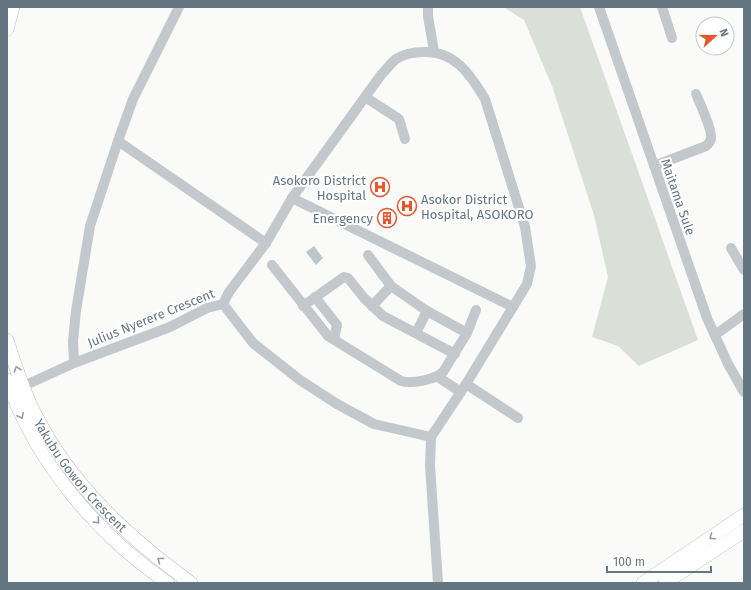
<svg xmlns="http://www.w3.org/2000/svg" width="751" height="590" font-family="'Fira Sans',sans-serif">
<style>
.green{fill:#dadfd7}
.water{fill:#bbc7cb}
.lines{fill:none;stroke-linecap:round;stroke-linejoin:round}
.major-casing{stroke:#b5babe;stroke-width:14}
.minor{stroke:#c3c8cc;stroke-width:10}
.major{stroke:#fff;stroke-width:13}
.oneway{stroke:#939fa8}
.labels{text-anchor:middle;dominant-baseline:central;stroke-width:4;stroke-linejoin:round;paint-order:stroke}
.poi-label{font-size:13px;fill:#657683;stroke:#fff;text-anchor:end}
.street-label{font-size:13px;fill:#657683;stroke:#fff}
</style>
<rect width="100%" height="100%" fill="#fafaf8"/>
<polygon class="green" points="580,7 698,340 639,366 618,346 592,337 608,277 594,215 552,86 524,20 505,8"/>
<polygon class="water" points="314,246 323,258 316,265 306,252"/>
<g class="lines">
<defs>
<g id="major">
<polyline points="7,29 13,7"/>
<path id="s1" d="M7,340C15,365 23,391 35,414C71,485 128,537 191,583"/>
<path d="M7,380C36,462 96,534 168,583"/>
<polyline points="643,583 744,515"/>
<polyline points="665,583 744,531"/>
</g>
</defs>
<use href="#major" class="major-casing"/>
<g class="minor">
<polyline points="428,7 428,16 434,51"/>
<polyline points="599,7 707,318 728,364 744,392"/>
<polyline points="662,7 672,38"/>
<polyline points="365,97 399,119 405,139"/>
<polyline points="118,141 266,243"/>
<path d="M654,166L706,146C708,144 711,142 711,138C712,128 700,104 696,94"/>
<polyline points="292,198 513,307"/>
<polyline points="731,248 744,270"/>
<polyline points="368,255 391,286 427,311 467,333"/>
<path d="M272,265L328,336L401,381C412,384 434,380 443,372L467,333L476,310"/>
<polyline points="315,297 337,325 334,339"/>
<polyline points="223,304 253,343 300,380 337,404 374,424 431,437"/>
<polyline points="303,306 344,277 348,278 364,298 383,316 455,354"/>
<polyline points="372,306 391,286"/>
<polyline points="416,333 427,311"/>
<polyline points="715,335 744,314"/>
<polyline points="74,363 73,341 76,311 90,226 118,141 133,99 179,7"/>
<polyline points="438,377 461,392"/>
<polyline points="466,384 518,418"/>
<path d="M17,389L74,363L170,327L207,308L223,304L229,292L266,243L292,198L381,75C386,70 391,63 396,59C404,54 414,52 423,52C454,50 470,74 485,99L525,227L531,266L527,284L466,384L431,437L430,466L438,583"/>
</g>
<use href="#major" class="major"/>
</g>
<defs><path id="oneway-chevron" d="M-2-3.5L2.5 0L-2 3.5" fill="none" stroke-width="1.6" stroke-linecap="round" stroke-linejoin="round"/></defs>
<g class="oneway">
<use href="#oneway-chevron" transform="translate(17 369) rotate(-109)"/>
<use href="#oneway-chevron" transform="translate(21 416) rotate(64)"/>
<use href="#oneway-chevron" transform="translate(97 521) rotate(47)"/>
<use href="#oneway-chevron" transform="translate(712 537) rotate(146)"/>
<use href="#oneway-chevron" transform="translate(160 560) rotate(-143)"/>
</g>
<defs>
<symbol id="hospital-ring" viewBox="-11 -11 22 22"><circle r="9.5" fill="#fff" stroke="#e4572e" stroke-width="1.5"/><path d="M-5-5h3v3.5h4V-5h3V5h-3V1.5h-4V5h-3Z" fill="#e4572e"/></symbol>
<symbol id="building-ring" viewBox="-11 -11 22 22"><circle r="9.5" fill="#fff" stroke="#e4572e" stroke-width="1.5"/><path d="M-4-6H4V6H1V3H-1V6H-4ZM-2.5-4.3h1.7v1.8h-1.7ZM.8-4.3h1.7v1.8H.8ZM-2.5-1h1.7V.8h-1.7ZM.8-1h1.7V.8H.8Z" fill="#e4572e"/></symbol>
</defs>
<g fill-rule="evenodd">
<use href="#hospital-ring" x="369" y="176" width="22" height="22"/>
<use href="#hospital-ring" x="396" y="195" width="22" height="22"/>
<use href="#building-ring" x="376" y="207" width="22" height="22"/>
</g>
<g class="labels">
<g class="poi-label">
<text x="366" y="180">Asokoro District<tspan x="366" dy="15">Hospital</tspan></text>
<text x="421" y="199" text-anchor="start">Asokor District<tspan x="421" dy="15">Hospital, ASOKORO</tspan></text>
<text x="373" y="218">Energency</text>
</g>
<g class="street-label">
<text transform="translate(678 197) rotate(71)">Maitama Sule</text>
<text transform="translate(151 318) rotate(-22)">Julius Nyerere Crescent</text>
<text stroke="none"><textPath href="#s1" startOffset="156">Yakubu Gowon Crescent</textPath></text>
</g>
</g>
<rect width="751" height="590" fill="none" stroke="#657683" stroke-width="16"/>
<g transform="translate(715 36) rotate(69)"><circle r="19" fill="#ffffff" stroke="#c1c8cd"/>
<path d="M0-3L7 15L0 10L-7 15Z" fill="#e4572e"/>
<text y="-6" font-size="11" font-weight="bold" text-anchor="middle" fill="#657683">N</text>
</g>
<path d="M607 566v6h104v-6" fill="none" stroke="#657683" stroke-width="2"/>
<text x="613" y="566" font-size="12" fill="#657683" stroke="#ffffff" stroke-width="3" paint-order="stroke">100 m</text>
</svg>
